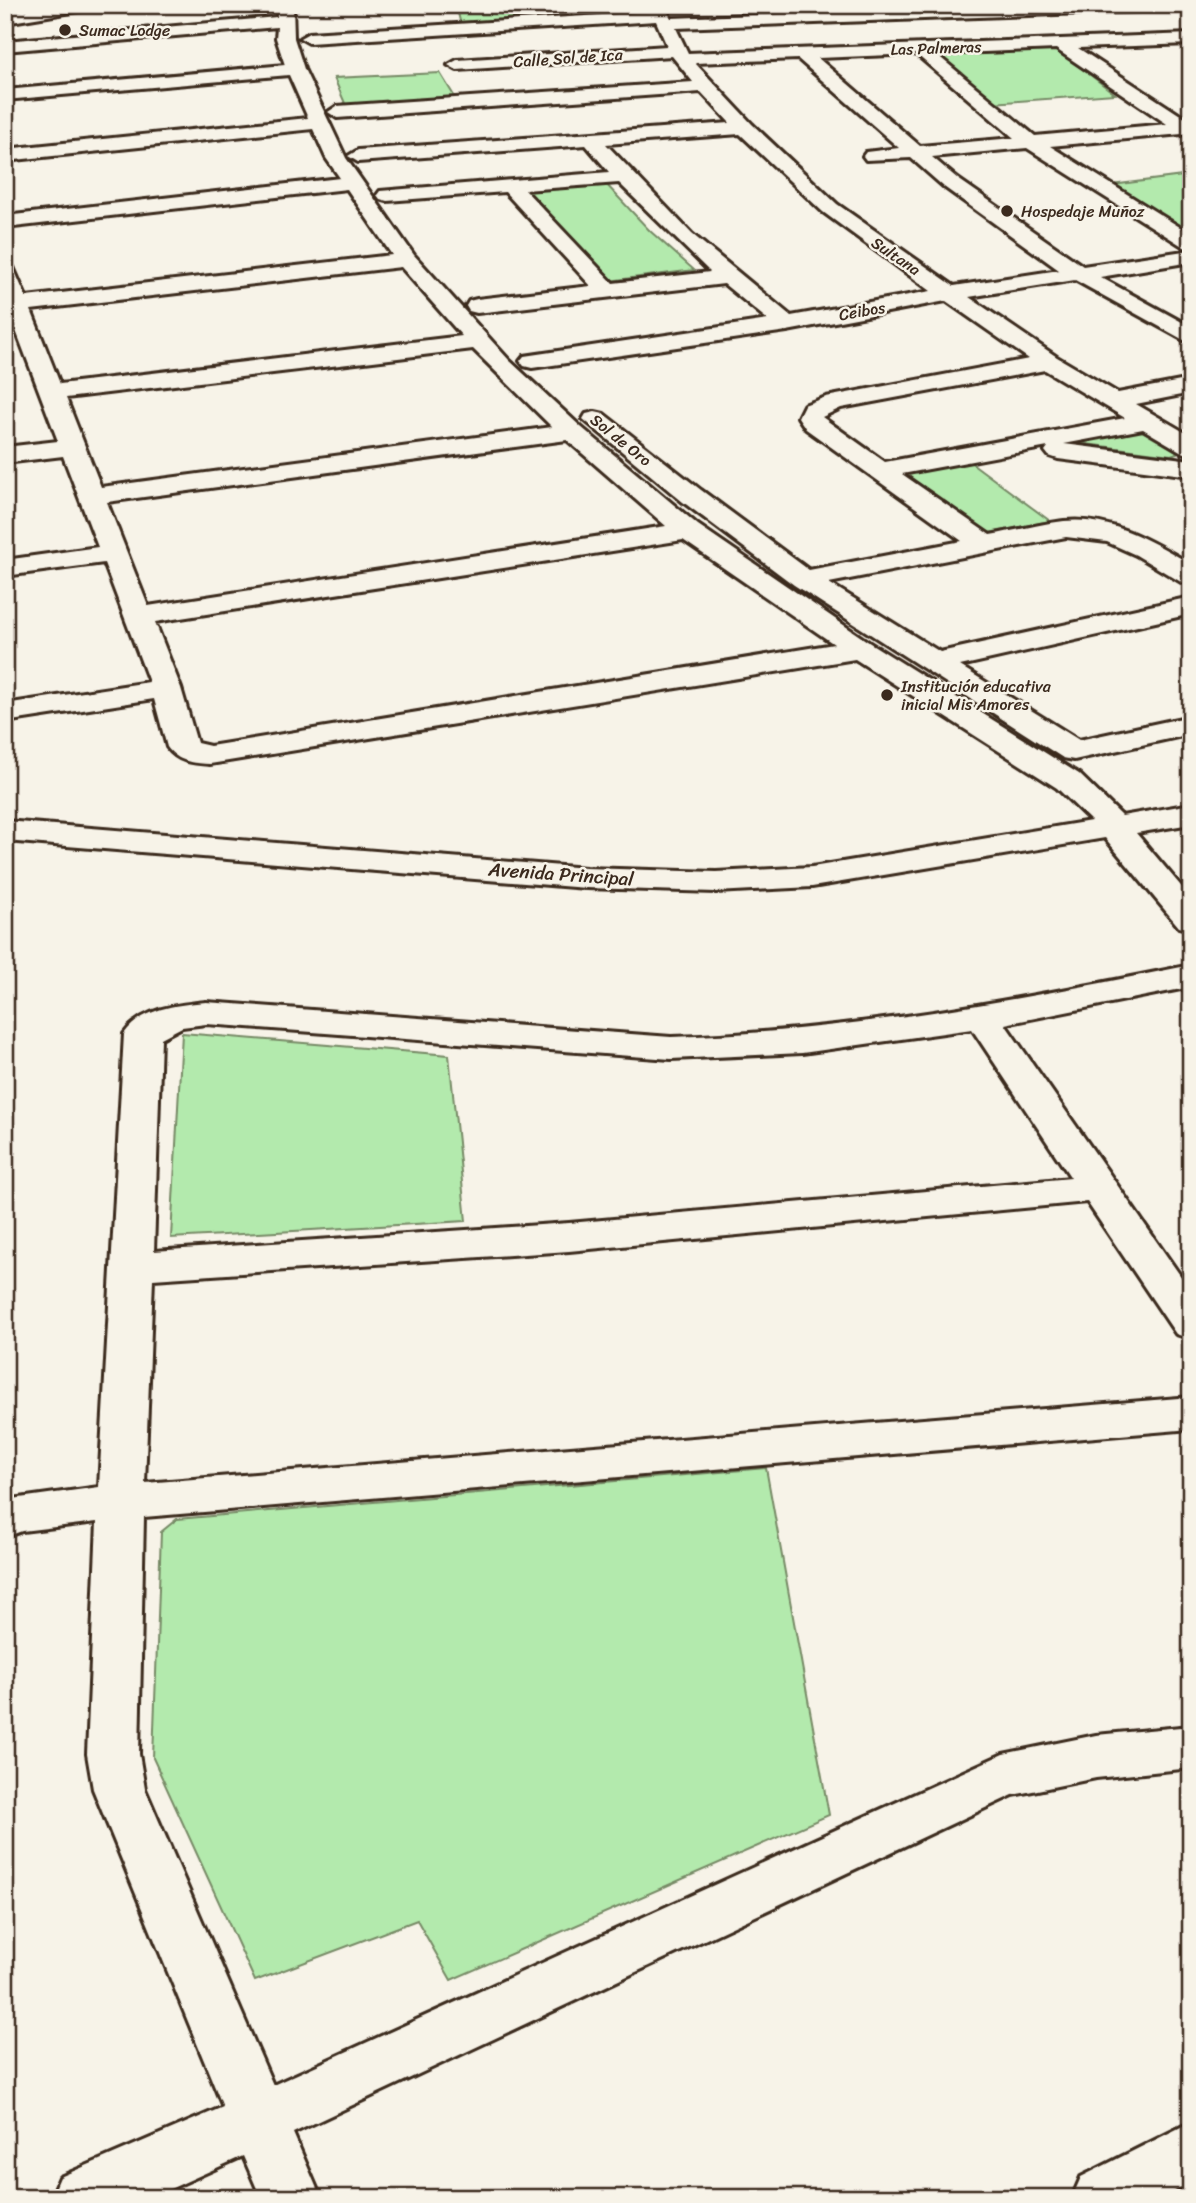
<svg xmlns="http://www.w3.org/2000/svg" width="1196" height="2203" font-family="Sriracha,sans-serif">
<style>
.green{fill:#b3eaad;stroke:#778a66;stroke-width:2}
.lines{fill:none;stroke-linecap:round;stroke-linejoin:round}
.street-casing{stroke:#3b2a1e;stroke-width:6}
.secondary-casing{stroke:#3b2a1e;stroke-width:6}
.street{fill:#f7f3e8;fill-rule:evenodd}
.secondary{fill:#f7f3e8;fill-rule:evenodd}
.poi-dot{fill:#3b2a1e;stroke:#f7f3e8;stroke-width:2.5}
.labels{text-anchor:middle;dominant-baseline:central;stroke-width:5;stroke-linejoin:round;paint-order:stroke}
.far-poi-label{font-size:16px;fill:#3b2a1e;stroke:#f7f3e8;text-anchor:start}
.far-street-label{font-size:16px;fill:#3b2a1e;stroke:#f7f3e8}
.street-label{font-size:19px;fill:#3b2a1e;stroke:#f7f3e8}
</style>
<rect width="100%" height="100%" fill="#f7f3e8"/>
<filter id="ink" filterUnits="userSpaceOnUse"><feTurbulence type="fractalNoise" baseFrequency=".0143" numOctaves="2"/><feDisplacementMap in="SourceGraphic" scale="14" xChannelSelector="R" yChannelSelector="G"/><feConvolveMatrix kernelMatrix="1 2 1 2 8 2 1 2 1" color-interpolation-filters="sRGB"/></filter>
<g filter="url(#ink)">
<g class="green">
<polygon points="456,5 633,5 639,15 461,25"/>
<polygon points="787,5 883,5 888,11 794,14"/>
<polygon points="1054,47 1115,94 992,103 930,52"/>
<polygon points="440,73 456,99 347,108 334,78"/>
<polygon points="1191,175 1191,236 1112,185"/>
<polygon points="605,183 650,231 694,270 601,282 514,191"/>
<polygon points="1140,430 1176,451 1177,453 1171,455 1078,443 1079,440"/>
<polygon points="969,461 1050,521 989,533 899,475"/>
<polygon points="182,1033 449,1055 466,1221 171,1238"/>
<polygon points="766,1468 829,1815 451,1980 417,1920 255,1981 153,1758 161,1532 177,1519"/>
</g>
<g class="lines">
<defs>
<g id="street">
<path d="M277,5H293L294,38L304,69L346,158L414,255L509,360L581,427L698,525L870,643L1079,774L1122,816L1191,804V824L1136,833L1191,898V930L1179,927L1105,838L812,887L716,892L586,888L5,841V821L586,868L716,872L812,867L1091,821L1057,788L855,659L210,764C192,763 178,762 167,747L154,699L5,722V704L149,682L104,563L5,576V560L98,547L63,456L5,463V447L58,441L9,312L5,313V266L13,267L26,297L392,255L347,189L5,228V216L340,178L326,158L313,129L5,161V149L308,118L289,75L5,100V90L285,65L276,38L277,27L5,51V41L277,17ZM401,267L462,336L60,384L31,310ZM473,349L552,427L101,487L66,398ZM567,440L666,526L148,606L107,502ZM683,540L834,644L210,746L197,743L181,688L155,622Z"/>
<path d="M648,5H664L671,18L1022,5H1176L1168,10L676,28L688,53L1191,34V44L1078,48L1191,122V138L1182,134L1050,146L1191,234V249L1184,247L1027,148L932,157L958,179L1083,266L1191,250V262L1100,277L1191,327V344L1075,280L969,297L1057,357L1118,393L1191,379V393L1136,404L1191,436V455L1182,452L1143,429L1064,444L1191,460V476L1058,459L1049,456L1045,451L1048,447L902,474L990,535C1014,531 1039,524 1064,521C1111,516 1153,542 1191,564V584L1181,582L1136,555L1107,542L1066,537L829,583L940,652L1191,597V614L960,666L1079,740L1191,716V734L1074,760L1063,758L794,585L683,502L583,419L586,414L595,412L604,414L701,490L809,570L962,541L806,429L798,417L804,405L826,397L1029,359L946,301L787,331L532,368L524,366L520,361L524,356L768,320L724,284L477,313L469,311L466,306L469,301L477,299L591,286L505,192L387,201L380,199L377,195L380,191L609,172L586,145L358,162L348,156L358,150L730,123L701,92L337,118L328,112L337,106L693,82L672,56L457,70L448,65L457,60L667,46L656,21L309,43L300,38L309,33L651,12ZM1056,49L1167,124L1035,136L936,54ZM916,54L1014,138L920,146L818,58ZM798,59L899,148L866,152L863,156L866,160L911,158L944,187L1059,270L954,286L837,204L752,124L695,63ZM740,134L823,212L931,291L791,316L692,234L606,144ZM619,183L710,272L613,283L525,190ZM1045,370L1125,418L885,462L822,417L841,408Z"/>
<path d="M1191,965V987L1005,1024L1191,1291V1339L1176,1334L1087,1202L569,1251L153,1279L145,1483L1191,1397V1429L144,1517L139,1754L145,1789L273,2085L1003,1754L1096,1735L1191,1726V1768L1096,1778L1013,1795L293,2133L321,2198H261L243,2156L150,2198H51L60,2177L223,2107L93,1789L87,1754L97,1522L22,1531L5,1537V1500L99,1487L124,1034C142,1008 177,1005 206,1002L671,1037C847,1032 1018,1000 1191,965ZM206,1024L671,1059L802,1053L972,1029L1071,1178L569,1223L154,1251L161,1038L182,1027Z"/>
<polygon points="1191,2122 1191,2182 1162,2198 1072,2198 1081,2177"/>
</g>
<polygon id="secondary" points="52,5 92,5 84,10 5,23 5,13"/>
</defs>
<use href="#street" class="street-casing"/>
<use href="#secondary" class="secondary-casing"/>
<use href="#street" class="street"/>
<use href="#secondary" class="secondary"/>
</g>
</g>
<g class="poi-dot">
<circle cx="65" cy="30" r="7"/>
<circle cx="1007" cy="211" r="7"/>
<circle cx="887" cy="695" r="7"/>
</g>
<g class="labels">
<g class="far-poi-label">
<text x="79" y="30">Sumac Lodge</text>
<text x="1021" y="211">Hospedaje Muñoz</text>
<text x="901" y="686">Institución educativa<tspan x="901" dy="18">inicial Mis Amores</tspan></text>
</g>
<g class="far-street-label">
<text transform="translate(936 48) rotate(-2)">Las Palmeras</text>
<text transform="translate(568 58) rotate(-4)">Calle Sol de Ica</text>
<text transform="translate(896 256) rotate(34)">Sultana</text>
<text transform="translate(862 311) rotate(-10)">Ceibos</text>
<text transform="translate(621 440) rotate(39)">Sol de Oro</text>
</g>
<g class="street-label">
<text transform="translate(561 874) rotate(4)">Avenida Principal</text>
</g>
</g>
<rect width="1196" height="2203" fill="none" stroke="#f7f3e8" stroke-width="28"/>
<rect x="14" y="14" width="1168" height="2175" fill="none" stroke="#3b2a1e" stroke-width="2.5" filter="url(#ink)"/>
</svg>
